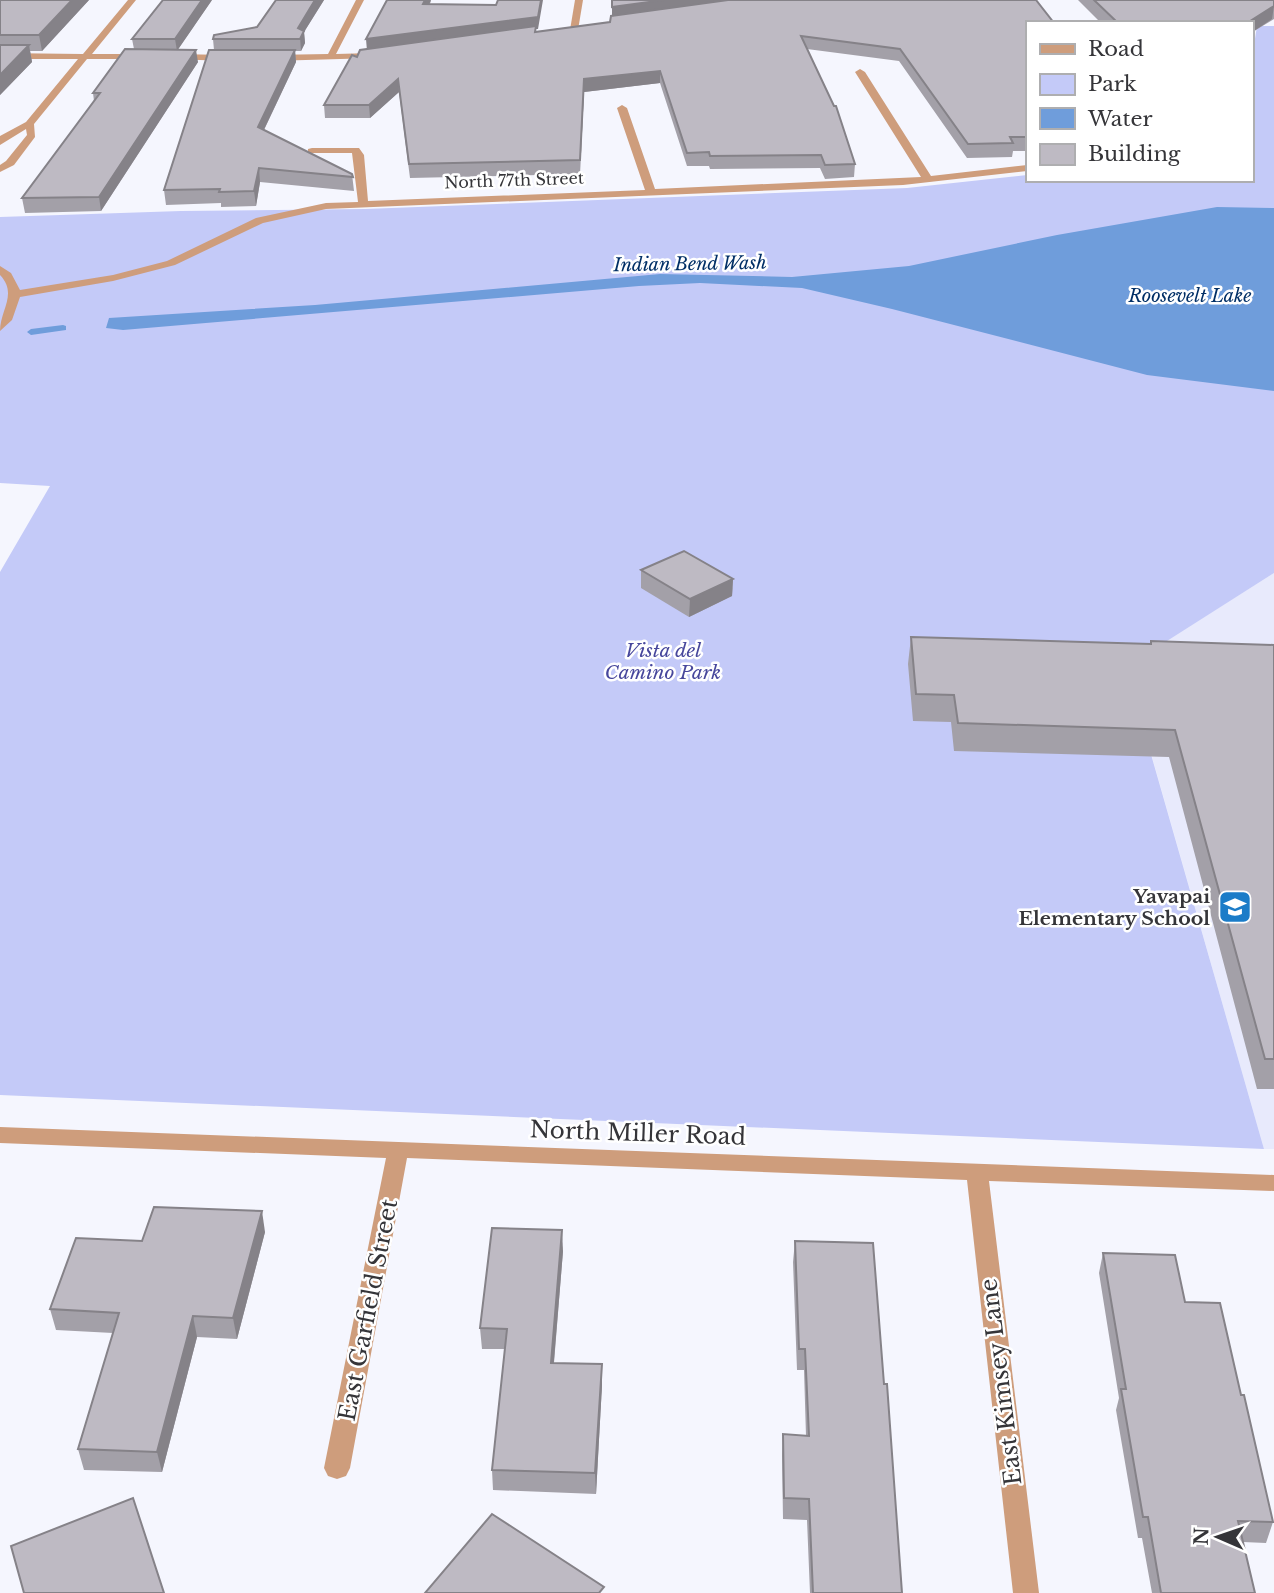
<svg xmlns="http://www.w3.org/2000/svg" width="1274" height="1593" font-family="'Libre Baskerville',serif">
<style>
.built{fill:#e8eafc}
.green{fill:#c4caf8}
.water{fill:#6f9ddb}
.lines{fill:none;stroke-linecap:round;stroke-linejoin:round}
.stream{fill:#6f9ddb;fill-rule:evenodd}
.minor{fill:#ce9d7c;fill-rule:evenodd}
.wall{fill:#a3a0a8}
.shaded-wall{fill:#858288}
.building{fill:#bebac3;stroke:#858288;stroke-width:2}
.labels{text-anchor:middle;dominant-baseline:central;stroke-width:5;stroke-linejoin:round;paint-order:stroke}
.far-street-label{font-size:16px;fill:#353539;stroke:#fff}
.far-water-label{font-size:18px;font-style:italic;fill:#012f66;stroke:#fff}
.park-label{font-size:19px;font-style:italic;fill:#47479c;stroke:#fff}
.poi-label{font-size:19px;font-weight:bold;fill:#353539;stroke:#fff;text-anchor:end}
.near-street-label{font-size:23px;fill:#353539;stroke:#fff}
</style>
<rect width="100%" height="100%" fill="#f5f6fe"/>
<polygon class="built" points="1274,573 1274,1149 1264,1149 1126,666"/>
<polygon class="green" points="1257,26 1274,26 1274,573 1126,667 1264,1149 0,1095 0,572 50,486 0,483 0,217 181,211 365,209 907,188 1027,175 1027,180 1251,180 1251,64"/>
<polygon class="water" points="1217,207 1274,208 1274,391 1147,375 892,309 802,288 700,283 639,286 123,330 106,328 109,318 315,305 660,274 792,277 909,266 1057,235"/>
<g class="lines">
<polygon class="stream" points="63,325 66,326 66,330 31,335 27,332 31,329"/>
<g class="minor">
<polygon points="128,0 136,0 92,54 142,54 146,57 145,59 87,59 34,124 35,137 14,165 0,172 0,165 6,161 27,135 26,129 0,145 0,136 26,122 78,59 0,59 0,53 83,54"/>
<polygon points="356,0 364,0 336,54 372,53 375,54 375,58 271,61 267,58 271,55 328,54"/>
<polygon points="575,0 583,0 578,30 574,33 570,30"/>
<polygon points="173,54 229,55 233,58 229,61 170,59 169,57"/>
<path d="M860,69L865,72L931,176L1027,165V171L903,185L326,209L263,223L175,265L113,281L20,297L12,320L0,331C0,310 18,294 0,275V266L11,273L20,290L113,275L167,261L256,218L326,203L358,202L352,153H308V149L312,148H359L364,155L368,201L645,190L617,108L622,105L627,108L655,189L921,177L855,72Z"/>
<polygon points="0,1127 1274,1175 1274,1191 989,1181 1039,1593 1013,1593 967,1180 407,1158 350,1468 346,1476 337,1479 328,1476 324,1468 386,1158 0,1143"/>
</g>
</g>
<g class="wall">
<polygon points="0,0 89,0 42,51 30,51 32,62 0,95"/>
<polygon points="212,0 178,49 198,62 101,211 25,213 22,198 94,101 93,93 134,49 132,39"/>
<polygon points="276,0 324,0 304,32 305,43 301,51 295,51 296,62 264,130 352,174 354,191 260,182 256,206 221,207 221,203 166,205 164,190 214,50 213,39 257,27"/>
<polygon points="431,0 430,4 538,29 536,29 536,31 1027,23 1027,151 1013,151 1012,157 967,158 899,61 807,49 855,164 854,177 825,179 820,168 710,169 709,166 687,166 660,83 584,92 580,174 410,178 399,92 370,118 325,118 324,105 357,57"/>
<polygon points="1078,0 1274,0 1274,19 1251,33 1251,23 1101,23"/>
<polygon points="641,570 733,579 732,596 689,617 641,588"/>
<polygon points="911,637 1150,644 1151,641 1274,645 1274,1089 1257,1089 1169,757 954,751 951,722 913,721 908,664"/>
<polygon points="265,1232 237,1339 197,1337 162,1472 84,1470 78,1449 113,1333 56,1330 50,1309 142,1241"/>
<polygon points="795,1241 884,1384 902,1593 810,1593 807,1520 783,1519 782,1455 783,1434 806,1436 804,1370 797,1370 793,1262"/>
<polygon points="563,1251 554,1363 602,1385 596,1494 493,1490 492,1470 505,1349 482,1349 480,1328"/>
<polygon points="1103,1253 1185,1302 1241,1395 1273,1522 1266,1543 1243,1542 1255,1593 1152,1593 1142,1538 1138,1538 1116,1410 1119,1398 1099,1273"/>
</g>
<g class="shaded-wall">
<polygon points="72,0 89,0 42,51 39,35"/>
<polygon points="202,0 212,0 177,51 175,39"/>
<polygon points="315,0 324,0 304,32 305,43 301,51 300,37 299,40 298,28"/>
<polygon points="425,0 431,0 424,16 423,4"/>
<polygon points="541,0 543,0 538,29 536,29 536,39 367,51 366,39"/>
<polygon points="664,0 751,0 612,19 612,7"/>
<polygon points="1274,6 1272,19 1251,33 1251,23 1247,23"/>
<polygon points="29,45 32,62 0,95 0,75"/>
<polygon points="196,50 198,62 101,211 99,197"/>
<polygon points="295,50 296,62 259,140 258,127"/>
<polygon points="660,71 660,83 584,92 580,174 584,79"/>
<polygon points="398,79 399,92 370,118 369,105"/>
<polygon points="259,168 260,182 256,206 254,191"/>
<polygon points="733,579 732,596 689,617 690,599"/>
<polygon points="262,1211 265,1232 237,1339 233,1318"/>
<polygon points="562,1230 563,1251 552,1384 551,1363"/>
<polygon points="193,1316 197,1337 162,1472 157,1452"/>
<polygon points="602,1364 602,1385 596,1494 595,1473"/>
</g>
<g class="building">
<polygon points="0,0 72,0 39,35 0,35"/>
<polygon points="163,0 202,0 175,39 132,39"/>
<polygon points="276,0 315,0 298,28 304,31 300,39 213,39 214,35 257,27"/>
<polygon points="387,0 425,0 423,4 496,5 498,0 541,0 538,17 366,39"/>
<polygon points="612,0 664,0 612,7"/>
<polygon points="728,0 1036,0 1054,23 1027,23 1027,137 1010,137 1013,143 968,144 900,49 801,36 834,106 836,106 855,164 825,165 821,155 710,156 709,152 687,153 660,71 584,79 580,160 409,164 398,79 369,105 324,105 352,55 357,57 360,50 536,26 535,32 610,22 611,16"/>
<polygon points="1094,0 1274,0 1274,6 1247,23 1118,23"/>
<polygon points="0,45 29,45 0,75"/>
<polygon points="125,49 196,50 99,197 22,198 100,93 93,93"/>
<polygon points="209,50 295,50 258,127 352,174 353,177 259,168 254,191 219,192 220,189 164,190"/>
<polygon points="684,551 733,579 690,599 641,570"/>
<polygon points="911,637 1151,644 1151,641 1274,645 1274,1059 1265,1059 1175,730 958,723 954,695 916,694"/>
<polygon points="154,1207 262,1211 233,1318 193,1316 157,1452 78,1449 119,1313 50,1309 76,1238 142,1241"/>
<polygon points="492,1228 562,1230 551,1363 602,1364 595,1473 492,1470 507,1329 480,1328"/>
<polygon points="795,1241 873,1243 884,1384 887,1384 902,1593 813,1593 809,1499 784,1498 783,1434 809,1436 805,1349 799,1349"/>
<polygon points="1103,1253 1175,1255 1185,1302 1220,1303 1241,1395 1244,1395 1273,1522 1238,1521 1255,1593 1161,1593 1148,1517 1143,1517 1121,1389 1126,1389"/>
<polygon points="133,1498 164,1593 24,1593 11,1546"/>
<polygon points="492,1514 604,1587 599,1593 425,1593"/>
</g>
<defs>
<symbol id="school-square" viewBox="-11 -11 22 22"><rect x="-9" y="-9" width="18" height="18" rx="4" fill="#1b7cc8" stroke="#fff"/><path d="M0-5L7-2L0 1L-7-2ZM-4 1L0 2.5L4 1V4Q0 6-4 4Z" fill="#fff"/></symbol>
</defs>
<g fill-rule="evenodd">
<use href="#school-square" x="1216" y="888" width="38" height="38"/>
</g>
<g class="labels">
<g class="far-street-label">
<text transform="translate(514 180) rotate(-2)">North 77th Street</text>
</g>
<g class="far-water-label">
<text transform="translate(690 264) rotate(-1)">Indian Bend Wash</text>
<text x="1190" y="296">Roosevelt Lake</text>
</g>
<g class="park-label">
<text x="663" y="650">Vista del<tspan x="663" dy="22">Camino Park</tspan></text>
</g>
<g class="poi-label">
<text x="1210" y="896">Yavapai<tspan x="1210" dy="22">Elementary School</tspan></text>
</g>
<g class="near-street-label">
<text transform="translate(638 1133) rotate(2)">North Miller Road</text>
<text transform="translate(368 1310) rotate(-79)">East Garfield Street</text>
<text transform="translate(1001 1382) rotate(-97)">East Kimsey Lane</text>
</g>
</g>
<rect x="1026" y="21" width="228" height="161" fill="#ffffff" stroke="#aeaeb0" stroke-width="2"/>
<rect x="1040" y="44" width="35" height="10" fill="#ce9d7c" stroke="#aeaeb0" stroke-width="2"/>
<text x="1088" y="56" font-size="21" fill="#353539">Road</text>
<rect x="1040" y="74" width="35" height="21" fill="#c4caf8" stroke="#aeaeb0" stroke-width="2"/>
<text x="1088" y="91" font-size="21" fill="#353539">Park</text>
<rect x="1040" y="108" width="35" height="21" fill="#6f9ddb" stroke="#aeaeb0" stroke-width="2"/>
<text x="1088" y="126" font-size="21" fill="#353539">Water</text>
<rect x="1040" y="144" width="35" height="21" fill="#bebac3" stroke="#aeaeb0" stroke-width="2"/>
<text x="1088" y="161" font-size="21" fill="#353539">Building</text>
<g transform="translate(1218 1537) rotate(272)" stroke="#ffffff" stroke-width="5" paint-order="stroke">
<path d="M0-5L12 26L0 18L-12 26Z" fill="#353539"/>
<text y="-10" font-size="19" font-weight="bold" text-anchor="middle" fill="#353539">N</text>
</g>
</svg>
